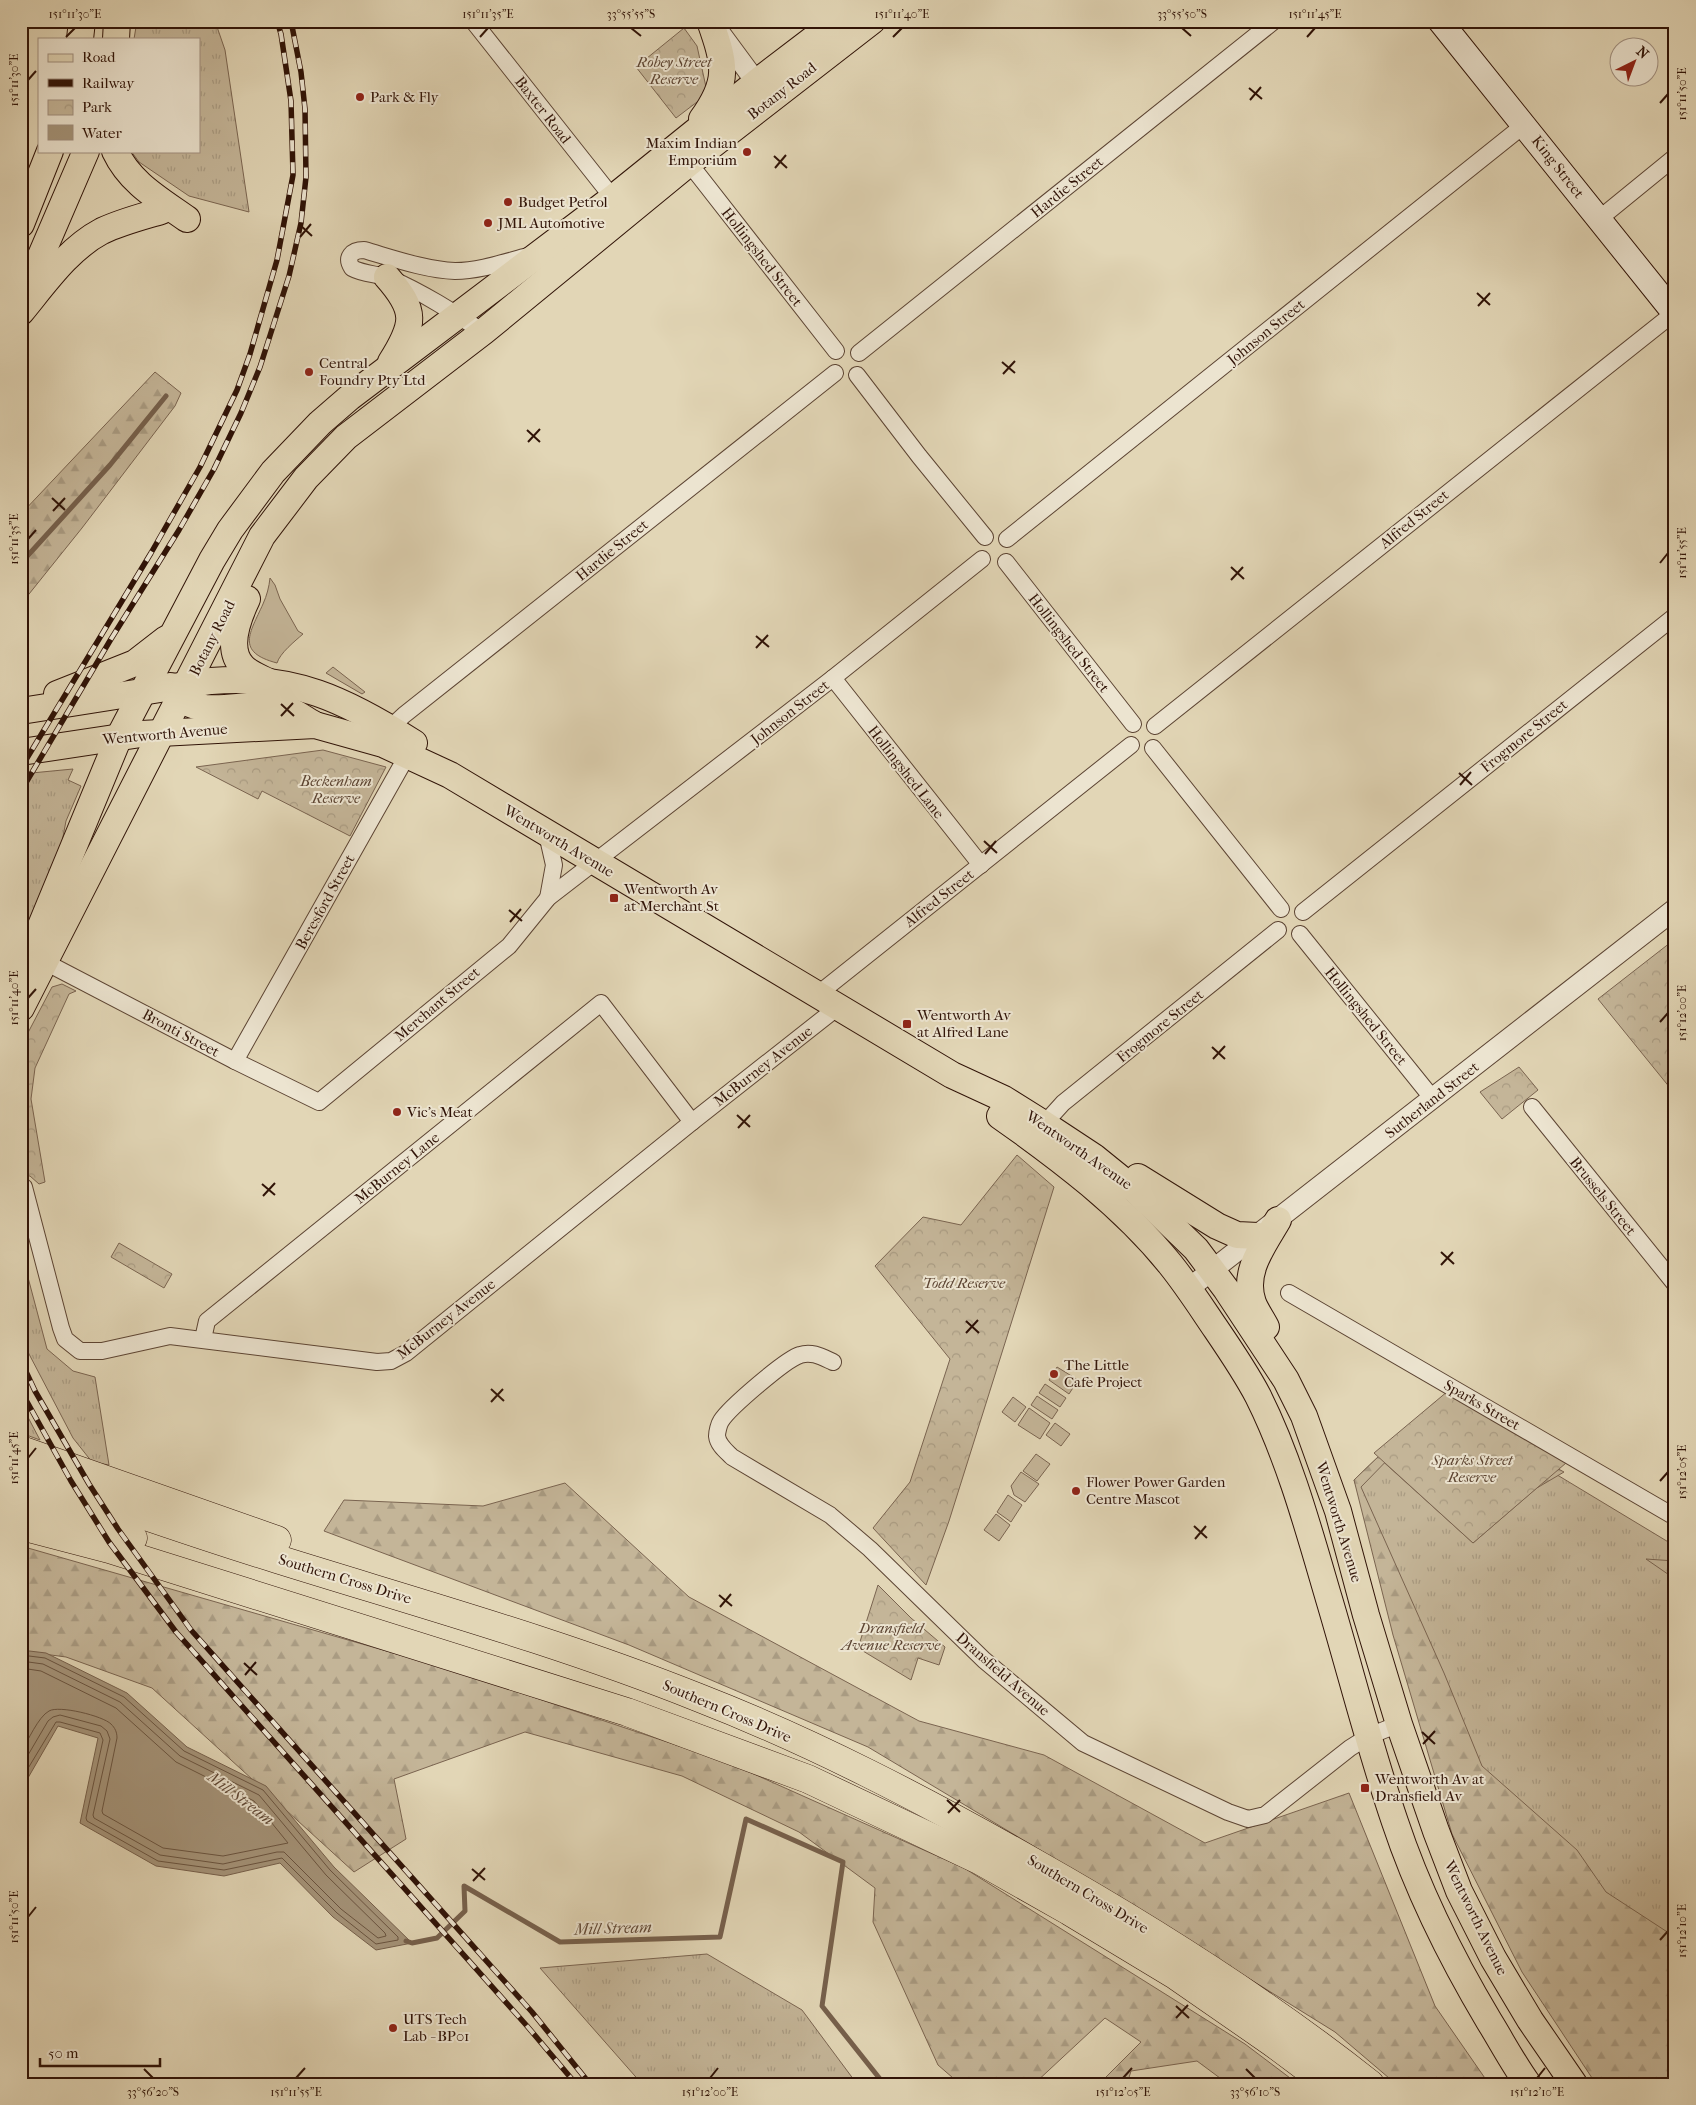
<svg xmlns="http://www.w3.org/2000/svg" width="1696" height="2105" font-family="'IM FELL French Canon',serif">
<style>
.grass{fill:url(#grass-tufts);stroke:#7a6450}
.forest{fill:url(#forest-firs);stroke:#7a6450}
.park{fill:url(#park-crowns);stroke:#7a6450}
.garden{fill:#c4b598;stroke:#7a6450}
.water{fill:#a5947a;stroke:#76604c}
.lines{fill:none;stroke-linecap:round;stroke-linejoin:round}
.shore{stroke:#6a5440;stroke-width:1}
.stream{stroke:#76604c;stroke-width:5}
.minor-casing{stroke:#5c4433;stroke-width:18}
.tertiary-casing{stroke:#5c4433;stroke-width:22}
.secondary-casing{stroke:#301307;stroke-width:26}
.primary-casing{stroke:#301307;stroke-width:28}
.motorway-casing{stroke:#301307;stroke-width:29}
.minor{stroke:#ece4d0;stroke-width:16}
.tertiary{stroke:#ece4d0;stroke-width:20}
.secondary{stroke:#ece4d0;stroke-width:24}
.primary{stroke:#e2d6b6;stroke-width:26}
.motorway{stroke:#e2d6b6;stroke-width:28}
.rail-casing{stroke:#301307;stroke-width:5.5}
.rail{stroke:#ece4d0;stroke-width:4;stroke-dasharray:11;stroke-linecap:butt}
.ticks{fill:none;stroke:#301307;stroke-width:2}
.poi-dot{fill:#8f2418;stroke:#ece4d0;stroke-width:2}
.labels{text-anchor:middle;dominant-baseline:central;stroke-width:4;stroke-linejoin:round;paint-order:stroke}
.park-label{font-size:15px;font-style:italic;fill:#5c4432;stroke:#ece4d0}
.street-label{font-size:15px;fill:#301307;stroke:#ece4d0}
.poi-label{font-size:15px;fill:#301307;stroke:#ece4d0;text-anchor:start}
.water-label{font-size:16px;font-style:italic;fill:#5f4735;stroke:#ece4d0}
.neatline{fill:none;stroke:#301307;stroke-width:2}
.ticks-label{font-size:12px;text-anchor:middle;fill:#301307}
</style>
<defs>
<pattern id="grass-tufts" width="24" height="20" patternUnits="userSpaceOnUse" patternTransform="scale(1.25)"><rect width="24" height="20" fill="#c4b598"/><path d="M3 7l-1-3M5 7V3M7 7l1-3M15 17l-1-3M17 17v-4M19 17l1-3" fill="none" stroke="#a99b82"/></pattern>
<pattern id="forest-firs" width="22" height="20" patternUnits="userSpaceOnUse" patternTransform="scale(1.25)"><rect width="22" height="20" fill="#c4b598"/><path d="M5 1l3.5 6h-7zM16 11l3.5 6h-7z" fill="#a99b82"/></pattern>
<pattern id="park-crowns" width="20" height="18" patternUnits="userSpaceOnUse" patternTransform="scale(1.25)"><rect width="20" height="18" fill="#c4b598"/><path d="M2 6a3 3 0 1 1 6 0M12 15a3 3 0 1 1 6 0" fill="none" stroke="#a99b82"/></pattern>
</defs>
<rect width="100%" height="100%" fill="#e2d6b6"/>
<filter id="stains"><feTurbulence type="fractalNoise" baseFrequency=".004" numOctaves="4"/><feColorMatrix values="0 0 0 0 .2 0 0 0 0 .09 0 0 0 0 .02 0 0 0 .5 -.17"/></filter>
<radialGradient id="worn" r=".72"><stop offset=".6" stop-color="#630" stop-opacity="0"/><stop offset="1" stop-color="#630" stop-opacity=".3"/></radialGradient>
<g class="grass">
<polygon points="137,21 215,21 225,50 249,212 189,196 139,162 131,151 199,151 199,39 134,39"/>
<polygon points="73,769 68,780 81,786 66,821 58,863 21,953 21,811 27,800 21,796 21,774"/>
<polygon points="21,1251 47,1349 73,1371 95,1377 109,1465 92,1462 73,1438 29,1354 21,1334"/>
<polygon points="21,1404 40,1440 21,1433"/>
<polygon points="1378,1457 1473,1543 1554,1473 1675,1546 1675,2084 1481,1840 1354,1480"/>
<polygon points="707,1954 802,2010 857,2084 642,2084 540,1968"/>
</g>
<g class="forest">
<polygon points="155,372 181,393 175,406 82,528 21,604 21,514"/>
<polygon points="1435,1402 1564,1472 1469,1528 1399,1448 1361,1487 1444,1673 1482,1766 1577,1850 1606,1892 1675,1937 1675,2084 1596,2084 1522,1972 1452,1834 1393,1635 1354,1480"/>
<polygon points="565,1483 689,1597 919,1721 1044,1755 1205,1843 1349,1793 1435,2006 1489,2084 1396,2084 1335,2032 1095,1883 868,1747 629,1645 324,1531 344,1500 483,1506"/>
<polygon points="21,1546 449,1669 727,1762 964,1868 1245,2044 1298,2084 1228,2084 1197,2061 1131,2071 1127,2084 1099,2084 1141,2042 1105,2018 1034,2084 960,2084 938,2065 873,1922 875,1888 799,1832 682,1776 525,1732 394,1779 406,1839 354,1872 152,1688 66,1657 21,1651"/>
<polygon points="1646,1559 1675,1561 1675,1579"/>
</g>
<g class="park">
<polygon points="684,28 697,46 706,87 701,99 676,118 636,67"/>
<polygon points="323,750 386,767 350,836 262,791 258,799 196,767"/>
<polygon points="1675,939 1675,1094 1598,999"/>
<polygon points="62,984 76,991 69,994 35,1068 31,1099 45,1182 39,1184 30,1176 21,1176 21,1046 52,987"/>
<polygon points="1519,1067 1538,1090 1502,1119 1480,1092"/>
<polygon points="1017,1155 1054,1187 949,1521 926,1585 873,1528 910,1482 950,1359 875,1266 923,1217 961,1225"/>
<polygon points="119,1243 172,1274 164,1288 111,1257"/>
<polygon points="1448,1391 1566,1463 1473,1543 1374,1453"/>
<polygon points="878,1585 911,1618 945,1647 939,1665 918,1658 911,1680 858,1648"/>
</g>
<g class="garden">
<path d="M270,578L275,585L280,599L298,631L303,634C295,641 280,653 277,663C235,652 250,633 263,604C267,595 269,587 270,578Z"/>
<polygon points="333,667 365,692 362,694 326,673"/>
<polygon points="1057,1367 1078,1380 1069,1394 1049,1380"/>
<polygon points="1045,1384 1066,1398 1060,1407 1039,1393"/>
<polygon points="1037,1396 1058,1410 1052,1419 1031,1405"/>
<polygon points="1013,1397 1026,1407 1015,1422 1002,1412"/>
<polygon points="1029,1408 1050,1423 1040,1439 1018,1425"/>
<polygon points="1055,1423 1070,1434 1061,1446 1046,1435"/>
<polygon points="1036,1454 1050,1464 1037,1481 1023,1471"/>
<polygon points="1021,1472 1039,1484 1025,1502 1014,1495 1011,1486"/>
<polygon points="1008,1495 1022,1505 1011,1522 997,1512"/>
<polygon points="996,1514 1010,1525 999,1541 984,1530"/>
</g>
<polygon class="water" points="21,1650 46,1653 127,1693 187,1747 266,1786 334,1867 412,1943 376,1950 333,1917 280,1863 224,1876 156,1866 80,1823 98,1738 58,1726 21,1790"/>
<g class="lines">
<g class="shore">
<polyline points="21,1655 45,1658 124,1697 184,1751 263,1790 330,1870 398,1937 398,1940 376,1944 337,1913 282,1858 224,1870 158,1861 87,1821 86,1818 103,1740 100,1733 60,1722 56,1722 21,1780"/>
<polyline points="21,1661 43,1664 120,1702 180,1756 259,1795 326,1875 385,1933 386,1936 378,1938 341,1909 284,1852 277,1852 223,1864 160,1855 94,1818 93,1815 110,1739 107,1731 101,1726 60,1715 53,1717 48,1721 21,1767"/>
<path d="M21,1668L41,1671L116,1708L176,1762L254,1801L288,1843L223,1856L163,1848L103,1814L102,1811L117,1738C117,1732 115,1728 111,1724C103,1716 59,1705 49,1711C38,1717 28,1741 21,1752"/>
</g>
<g class="stream">
<polyline points="21,563 110,465 166,396"/>
<polyline points="406,1941 412,1943 437,1938 465,1911 464,1886 560,1942 720,1937 746,1819 843,1862 822,2006 884,2084"/>
</g>
<defs>
<g id="minor">
<polyline points="473,21 613,198"/>
<polyline points="689,163 836,351"/>
<polyline points="1599,219 1675,157"/>
<path d="M483,332C453,312 422,292 389,278C377,274 363,274 352,268C345,257 352,250 364,250C392,258 426,270 455,271C479,271 505,262 528,256"/>
<polyline points="859,353 1274,21"/>
<polyline points="857,375 919,456 985,537"/>
<polyline points="1007,539 1524,125"/>
<polyline points="1006,562 1133,724"/>
<polyline points="833,678 981,865"/>
<polyline points="1155,726 1674,313"/>
<polyline points="390,728 404,715 835,373"/>
<polyline points="1153,748 1281,909"/>
<polyline points="547,834 554,865 548,898"/>
<polyline points="1303,912 1675,616"/>
<polyline points="1300,934 1433,1099"/>
<polyline points="45,962 235,1061 319,1102 509,946 548,898 833,678 982,559"/>
<polyline points="817,995 1131,745"/>
<polyline points="235,1061 412,747"/>
<polyline points="1532,1107 1675,1284"/>
<polyline points="1044,1124 1063,1103 1278,930"/>
<polyline points="24,1187 61,1328 65,1339 80,1351 102,1351 170,1336 377,1362 391,1361 406,1353 692,1122 838,1007"/>
<polyline points="1289,1293 1675,1517"/>
<polyline points="203,1339 207,1321 601,1003 692,1122"/>
<path d="M833,1362C822,1357 812,1351 800,1355C786,1359 729,1408 721,1421C719,1424 717,1432 717,1436C718,1445 726,1451 732,1457L830,1515L870,1549L984,1660L1083,1743L1228,1812L1248,1819L1265,1815L1350,1748L1369,1736L1399,1724"/>
</g>
<g id="tertiary">
<polyline points="717,29 765,94"/>
<polyline points="1188,1289 1675,909"/>
</g>
<polyline id="secondary" points="1440,21 1675,314"/>
<g id="primary">
<polyline points="80,39 82,21"/>
<polyline points="116,39 117,21"/>
<path d="M702,119C730,81 725,64 710,21"/>
<path d="M115,151C130,183 159,199 187,219"/>
<polyline points="21,224 50,151"/>
<path d="M387,277C417,311 415,324 391,362"/>
<polyline points="24,295 86,151"/>
<path d="M21,312C45,283 68,249 102,231C121,222 141,217 161,211"/>
<path d="M247,599C238,618 225,649 243,667C250,674 259,677 267,681"/>
<path d="M170,686C194,724 237,701 273,706C289,707 301,717 315,725"/>
<polyline points="57,694 135,663 166,639"/>
<path d="M21,711L211,681C293,674 346,700 414,743"/>
<polyline points="21,752 141,734 315,725 383,744 450,775 952,1075 1004,1099 1044,1124 1094,1157 1136,1191 1196,1249 1226,1289 1286,1380 1304,1416 1338,1511 1366,1615 1399,1724 1436,1831 1459,1891 1493,1958 1530,2020 1574,2084"/>
<polyline points="21,974 119,737 212,560 230,530 273,472 320,423 350,397 613,198 757,82 837,21"/>
<polyline points="21,1008 262,536 306,478 346,437 483,332 689,163 872,21"/>
<path d="M1000,1116C1061,1159 1123,1206 1170,1264C1187,1285 1201,1307 1216,1329C1231,1351 1246,1373 1258,1396C1290,1460 1309,1531 1329,1599C1351,1673 1370,1749 1395,1822C1418,1891 1452,1959 1489,2021C1502,2042 1514,2065 1528,2084"/>
<polyline points="1138,1177 1217,1226 1237,1235 1258,1236"/>
<path d="M1266,1327C1262,1319 1256,1311 1253,1303C1242,1272 1263,1246 1278,1220"/>
</g>
<g id="motorway">
<polyline points="21,1450 277,1540"/>
<path d="M21,1474C107,1502 191,1533 277,1559C418,1603 559,1642 697,1697C813,1742 924,1800 1033,1862C1150,1928 1264,2000 1370,2084"/>
<polyline points="21,1502 133,1538"/>
<polyline points="21,1526 109,1549 627,1712 808,1779 979,1860 1069,1911 1175,1975 1273,2043 1328,2084"/>
</g>
</defs>
<use href="#minor" class="minor-casing"/>
<use href="#tertiary" class="tertiary-casing"/>
<use href="#secondary" class="secondary-casing"/>
<use href="#primary" class="primary-casing"/>
<use href="#motorway" class="motorway-casing"/>
<use href="#minor" class="minor"/>
<use href="#tertiary" class="tertiary"/>
<use href="#secondary" class="secondary"/>
<use href="#primary" class="primary"/>
<use href="#motorway" class="motorway"/>
<defs>
<g id="rail">
<polyline points="21,768 151,553 200,467 237,390 250,354 277,260 293,175 291,101 281,34 277,21"/>
<polyline points="21,791 111,639 179,530 214,469 241,413 260,367 289,276 301,223 306,177 305,109 301,72 291,21"/>
<polyline points="21,1361 35,1391 89,1484 118,1529 191,1630 532,2012 590,2084"/>
<polyline points="21,1391 71,1481 109,1542 176,1632 527,2026 576,2084"/>
</g>
</defs>
<use href="#rail" class="rail-casing"/>
<use href="#rail" class="rail"/>
</g>
<path class="ticks" d="M631,28L641,36M1182,28L1191,36M66,37L75,28M480,37L488,28M893,37L902,28M1307,37L1315,28M28,80L36,71M1249,88L1262,99M1250,100L1261,87M1660,103L1668,94M774,156L787,168M775,168L786,155M299,224L312,236M300,237L311,224M1477,293L1490,305M1478,306L1490,293M1002,362L1015,373M1003,374L1015,361M527,430L540,442M528,442L540,429M52,498L65,510M53,511L65,498M28,539L36,530M1660,563L1668,553M1231,567L1244,579M1231,580L1243,567M756,636L769,647M756,648L768,635M281,704L294,716M281,716L293,703M1459,773L1472,785M1460,785L1471,772M984,841L997,853M985,854L996,841M509,910L522,921M510,922L521,909M28,998L36,989M1660,1022L1668,1013M1212,1047L1225,1059M1213,1059L1225,1046M737,1115L750,1127M738,1128L750,1115M262,1184L275,1195M263,1196L275,1183M1441,1252L1454,1264M1441,1265L1453,1252M966,1321L979,1333M966,1333L978,1320M491,1389L504,1401M491,1402L503,1389M28,1458L36,1448M1660,1481L1668,1472M1194,1526L1207,1538M1195,1539L1206,1526M719,1595L732,1606M720,1607L731,1594M244,1663L257,1675M245,1675L256,1662M1422,1732L1435,1744M1423,1744L1435,1731M947,1800L960,1812M948,1813L960,1800M472,1869L485,1880M473,1881L485,1868M28,1917L36,1907M1660,1940L1668,1931M1176,2006L1189,2018M1176,2018L1188,2005M144,2069L153,2078M1246,2069L1255,2078M296,2078L305,2068M710,2078L718,2068M1123,2078L1132,2068M1537,2078L1545,2068"/>
<g class="poi-dot">
<circle cx="360" cy="97" r="5"/>
<circle cx="747" cy="152" r="5"/>
<circle cx="508" cy="202" r="5"/>
<circle cx="488" cy="223" r="5"/>
<circle cx="309" cy="372" r="5"/>
<rect x="609" y="893" width="10" height="10" rx="2.5"/>
<rect x="902" y="1019" width="10" height="10" rx="2.5"/>
<circle cx="397" cy="1112" r="5"/>
<circle cx="1054" cy="1374" r="5"/>
<circle cx="1076" cy="1491" r="5"/>
<rect x="1360" y="1783" width="10" height="10" rx="2.5"/>
<circle cx="393" cy="2028" r="5"/>
</g>
<g class="labels">
<g class="park-label">
<text x="674" y="62">Robey Street<tspan x="674" dy="17">Reserve</tspan></text>
<text x="336" y="781">Beckenham<tspan x="336" dy="17">Reserve</tspan></text>
<text x="964" y="1283">Todd Reserve</text>
<text x="1472" y="1460">Sparks Street<tspan x="1472" dy="17">Reserve</tspan></text>
<text x="891" y="1628">Dransfield<tspan x="891" dy="17">Avenue Reserve</tspan></text>
</g>
<g class="street-label">
<text transform="translate(782 91) rotate(-38)">Botany Road</text>
<text transform="translate(543 110) rotate(52)">Baxter Road</text>
<text transform="translate(1558 167) rotate(52)">King Street</text>
<text transform="translate(1067 187) rotate(-39)">Hardie Street</text>
<text transform="translate(762 257) rotate(52)">Hollingshed Street</text>
<text transform="translate(1266 332) rotate(-39)">Johnson Street</text>
<text transform="translate(1414 519) rotate(-39)">Alfred Street</text>
<text transform="translate(612 550) rotate(-39)">Hardie Street</text>
<text transform="translate(212 638) rotate(-63)">Botany Road</text>
<text transform="translate(1069 643) rotate(52)">Hollingshed Street</text>
<text transform="translate(790 712) rotate(-38)">Johnson Street</text>
<text transform="translate(165 734) rotate(-5)">Wentworth Avenue</text>
<text transform="translate(1524 736) rotate(-39)">Frogmore Street</text>
<text transform="translate(906 772) rotate(52)">Hollingshed Lane</text>
<text transform="translate(559 841) rotate(31)">Wentworth Avenue</text>
<text transform="translate(939 898) rotate(-38)">Alfred Street</text>
<text transform="translate(325 902) rotate(-61)">Beresford Street</text>
<text transform="translate(437 1004) rotate(-40)">Merchant Street</text>
<text transform="translate(1366 1016) rotate(51)">Hollingshed Street</text>
<text transform="translate(1160 1026) rotate(-39)">Frogmore Street</text>
<text transform="translate(181 1033) rotate(28)">Bronti Street</text>
<text transform="translate(763 1066) rotate(-38)">McBurney Avenue</text>
<text transform="translate(1432 1100) rotate(-38)">Sutherland Street</text>
<text transform="translate(1079 1150) rotate(35)">Wentworth Avenue</text>
<text transform="translate(397 1168) rotate(-39)">McBurney Lane</text>
<text transform="translate(1603 1196) rotate(51)">Brussels Street</text>
<text transform="translate(446 1319) rotate(-38)">McBurney Avenue</text>
<text transform="translate(1482 1405) rotate(30)">Sparks Street</text>
<text transform="translate(1339 1522) rotate(73)">Wentworth Avenue</text>
<text transform="translate(345 1579) rotate(17)">Southern Cross Drive</text>
<text transform="translate(1003 1674) rotate(41)">Dransfield Avenue</text>
<text transform="translate(727 1711) rotate(23)">Southern Cross Drive</text>
<text transform="translate(1088 1894) rotate(31)">Southern Cross Drive</text>
<text transform="translate(1476 1918) rotate(64)">Wentworth Avenue</text>
</g>
<g class="poi-label">
<text x="370" y="97">Park &amp; Fly</text>
<text x="737" y="143" text-anchor="end">Maxim Indian<tspan x="737" dy="17">Emporium</tspan></text>
<text x="518" y="202">Budget Petrol</text>
<text x="498" y="223">JML Automotive</text>
<text x="319" y="363">Central<tspan x="319" dy="17">Foundry Pty Ltd</tspan></text>
<text x="624" y="889">Wentworth Av<tspan x="624" dy="17">at Merchant St</tspan></text>
<text x="917" y="1015">Wentworth Av<tspan x="917" dy="17">at Alfred Lane</tspan></text>
<text x="407" y="1112">Vic's Meat</text>
<text x="1064" y="1365">The Little<tspan x="1064" dy="17">Cafe Project</tspan></text>
<text x="1086" y="1482">Flower Power Garden<tspan x="1086" dy="17">Centre Mascot</tspan></text>
<text x="1375" y="1779">Wentworth Av at<tspan x="1375" dy="17">Dransfield Av</tspan></text>
<text x="403" y="2019">UTS Tech<tspan x="403" dy="17">Lab - BP01</tspan></text>
</g>
<g class="water-label">
<text transform="translate(241 1798) rotate(37)">Mill Stream</text>
<text transform="translate(613 1928) rotate(-2)">Mill Stream</text>
</g>
</g>
<rect width="1696" height="2105" fill="none" stroke="#e2d6b6" stroke-width="55"/>
<rect x="38" y="38" width="162" height="115" fill="#ece4d0" stroke="#a19080"/>
<rect x="48" y="54" width="25" height="8" fill="#e2d6b6" stroke="#a19080"/>
<text x="82" y="62" font-size="15" fill="#301307">Road</text>
<rect x="48" y="79" width="25" height="8" fill="#301307" stroke="#a19080"/>
<text x="82" y="88" font-size="15" fill="#301307">Railway</text>
<rect x="48" y="100" width="25" height="15" fill="url(#park-crowns)" stroke="#a19080"/>
<text x="82" y="112" font-size="15" fill="#301307">Park</text>
<rect x="48" y="125" width="25" height="15" fill="#a5947a" stroke="#a19080"/>
<text x="82" y="138" font-size="15" fill="#301307">Water</text>
<g transform="translate(1634 62) rotate(42)"><circle r="24" fill="#ece4d0" stroke="#a19080"/>
<path d="M0-4L9 19L0 12L-9 19Z" fill="#8f2418"/>
<text y="-8" font-size="14" font-weight="bold" text-anchor="middle" fill="#301307">N</text>
</g>
<path d="M40 2058v8h120v-8" fill="none" stroke="#301307" stroke-width="2.5"/>
<text x="48" y="2058" font-size="15" fill="#301307" stroke="#ece4d0" stroke-width="4" paint-order="stroke">50 m</text>
<rect x="28" y="28" width="1640" height="2050" class="neatline"/>
<g class="ticks-label">
<text x="75" y="18">151°11'30"E</text>
<text x="488" y="18">151°11'35"E</text>
<text x="631" y="18">33°55'55"S</text>
<text x="902" y="18">151°11'40"E</text>
<text x="1182" y="18">33°55'50"S</text>
<text x="1315" y="18">151°11'45"E</text>
<text transform="translate(14 80) rotate(-90)" y="4">151°11'30"E</text>
<text transform="translate(1682 94) rotate(-90)" y="4">151°11'50"E</text>
<text transform="translate(14 539) rotate(-90)" y="4">151°11'35"E</text>
<text transform="translate(1682 553) rotate(-90)" y="4">151°11'55"E</text>
<text transform="translate(14 998) rotate(-90)" y="4">151°11'40"E</text>
<text transform="translate(1682 1013) rotate(-90)" y="4">151°12'00"E</text>
<text transform="translate(14 1458) rotate(-90)" y="4">151°11'45"E</text>
<text transform="translate(1682 1472) rotate(-90)" y="4">151°12'05"E</text>
<text transform="translate(14 1917) rotate(-90)" y="4">151°11'50"E</text>
<text transform="translate(1682 1931) rotate(-90)" y="4">151°12'10"E</text>
<text x="153" y="2096">33°56'20"S</text>
<text x="296" y="2096">151°11'55"E</text>
<text x="710" y="2096">151°12'00"E</text>
<text x="1123" y="2096">151°12'05"E</text>
<text x="1255" y="2096">33°56'10"S</text>
<text x="1537" y="2096">151°12'10"E</text>
</g>
<rect width="100%" height="100%" filter="url(#stains)"/>
<rect width="100%" height="100%" fill="url(#worn)"/>
</svg>
